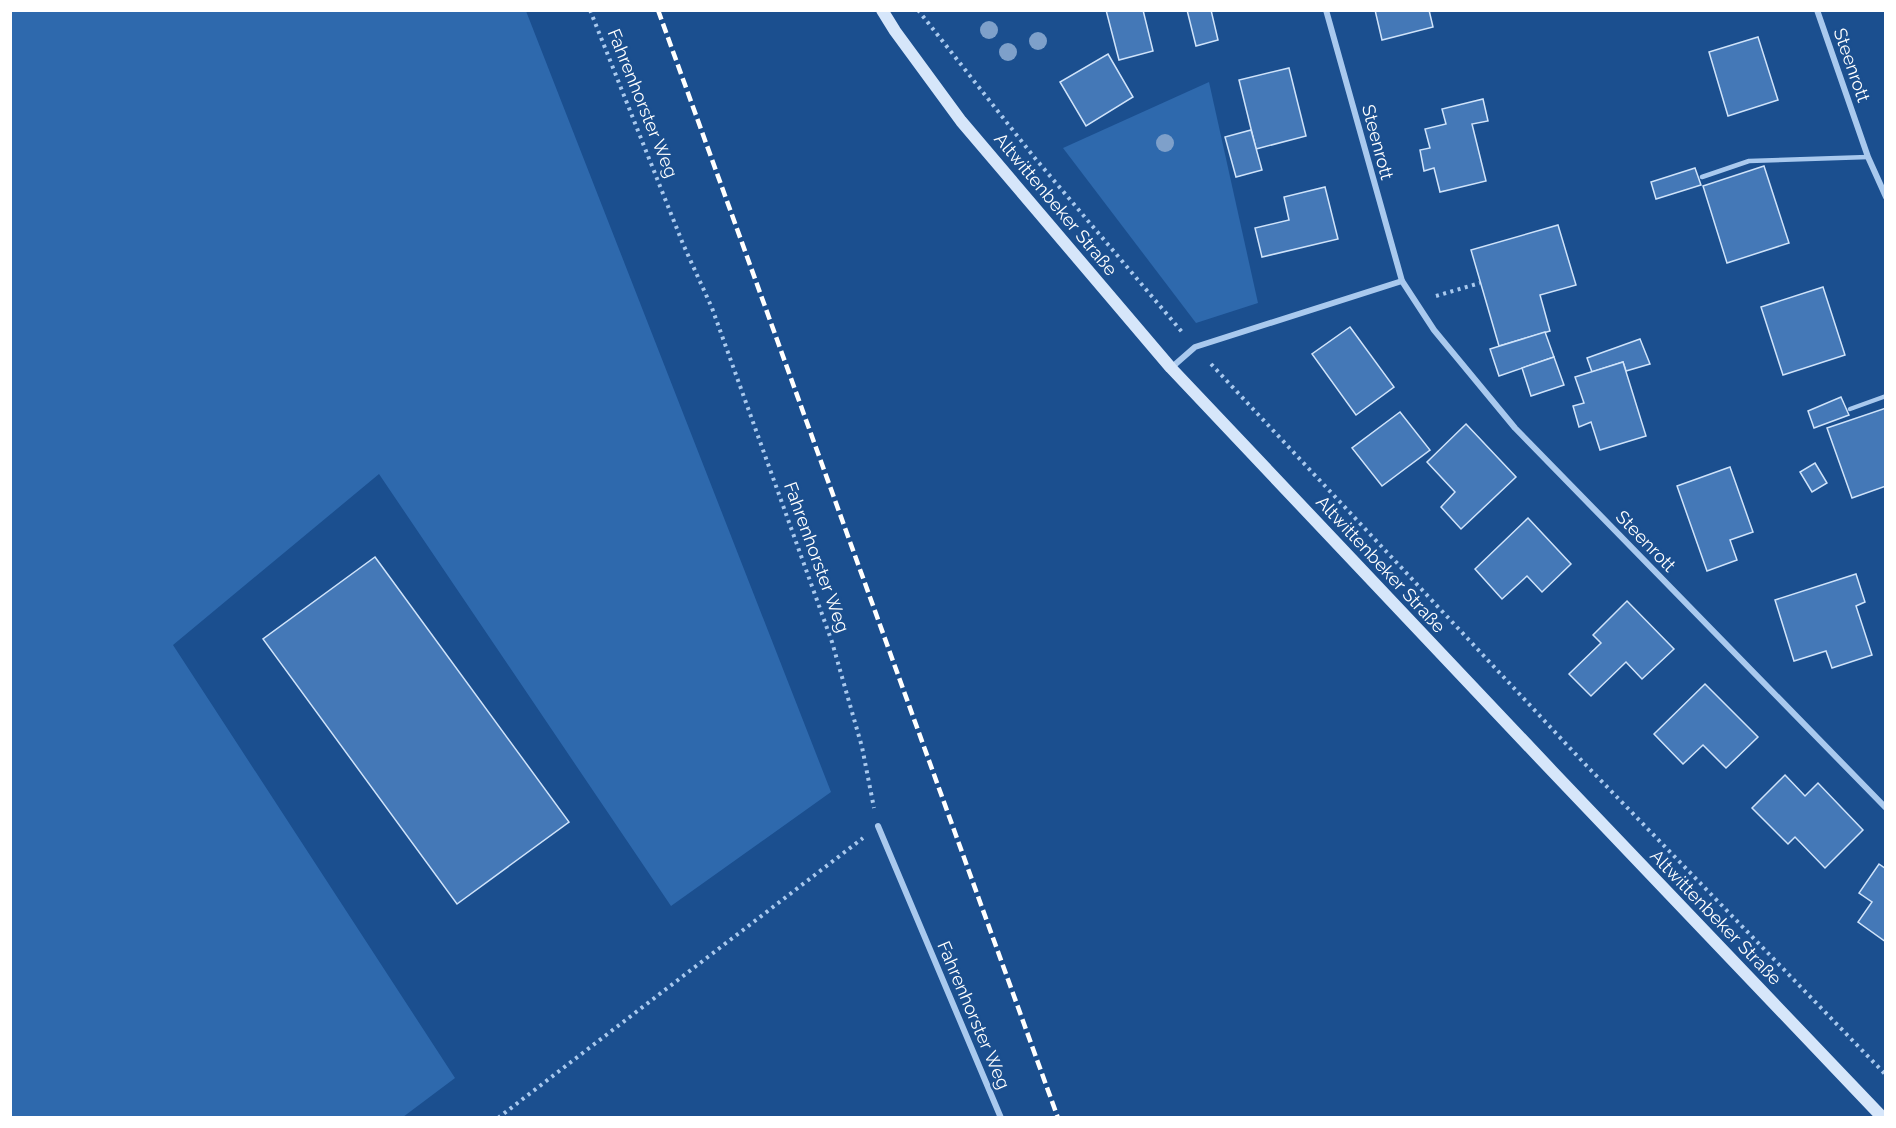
<svg xmlns="http://www.w3.org/2000/svg" width="1896" height="1128" font-family="Raleway,sans-serif">
<style>
.green{fill:#2e69ad}
.building{fill:#4478b7;stroke:#cfe3fa;stroke-width:1.5}
.lines{fill:none;stroke-linecap:round;stroke-linejoin:round}
.path{stroke:#a9c9ee;stroke-width:4;stroke-dasharray:3 4.5;stroke-linecap:butt}
.lane{stroke:#a9c9ee;stroke-width:4.5}
.street{stroke:#a9c9ee;stroke-width:6}
.secondary{stroke:#d6e6fa;stroke-width:12}
.rail{stroke:#fff;stroke-width:4.5;stroke-dasharray:10 4.5;stroke-linecap:butt}
.tree{fill:#7ea0ca}
.labels{text-anchor:middle;dominant-baseline:central;stroke-width:5;stroke-linejoin:round;paint-order:stroke}
.street-label{font-size:18px;fill:#fff;stroke:#1b4f8f}
</style>
<rect width="100%" height="100%" fill="#1b4f8f"/>
<g class="green">
<polygon points="10,11 526,11 831,792 671,906 379,474 173,645 455,1078 403,1117 11,1117"/>
<polygon points="1209,82 1258,303 1196,323 1063,148"/>
</g>
<g class="building">
<polygon points="1106,10 1143,10 1153,51 1119,60"/>
<polygon points="1187,10 1211,10 1218,40 1196,46"/>
<polygon points="1375,10 1429,10 1433,27 1382,40"/>
<polygon points="1758,37 1778,100 1728,116 1709,52"/>
<polygon points="1108,54 1133,97 1086,126 1060,82"/>
<polygon points="1289,68 1306,136 1256,149 1239,80"/>
<polygon points="1483,99 1488,121 1472,124 1486,181 1440,192 1434,168 1424,171 1420,150 1430,148 1425,129 1446,124 1442,109"/>
<polygon points="1251,130 1262,170 1236,177 1225,137"/>
<polygon points="1764,166 1789,243 1727,263 1703,186"/>
<polygon points="1695,168 1701,185 1656,199 1651,182"/>
<polygon points="1325,187 1338,239 1262,257 1255,228 1289,220 1284,197"/>
<polygon points="1558,225 1576,285 1540,295 1550,331 1499,346 1471,250"/>
<polygon points="1823,287 1845,355 1783,375 1761,307"/>
<polygon points="1350,327 1394,387 1356,415 1312,354"/>
<polygon points="1545,332 1554,357 1499,376 1490,349"/>
<polygon points="1640,339 1650,364 1626,371 1623,362 1592,372 1587,358"/>
<polygon points="1554,357 1564,385 1531,396 1522,368"/>
<polygon points="1623,362 1646,436 1600,450 1591,422 1579,427 1573,406 1584,403 1575,377"/>
<polygon points="1841,397 1849,415 1814,428 1808,411"/>
<polygon points="1886,408 1886,486 1852,498 1827,428"/>
<polygon points="1400,412 1430,450 1382,486 1352,448"/>
<polygon points="1466,424 1516,477 1461,529 1441,507 1455,492 1427,462"/>
<polygon points="1815,463 1827,483 1812,492 1800,472"/>
<polygon points="1730,467 1753,532 1730,540 1737,560 1707,571 1677,486"/>
<polygon points="1528,518 1571,564 1542,592 1527,576 1502,599 1475,569"/>
<polygon points="375,557 569,822 457,904 263,639"/>
<polygon points="1856,574 1865,602 1856,606 1872,655 1832,668 1826,651 1794,661 1775,600"/>
<polygon points="1627,601 1674,649 1642,679 1626,662 1591,696 1569,674 1601,643 1593,635"/>
<polygon points="1705,684 1758,737 1726,768 1703,745 1683,764 1654,734"/>
<polygon points="1785,775 1805,796 1818,783 1863,830 1825,868 1795,837 1788,844 1752,808"/>
<polygon points="1879,864 1886,869 1886,942 1858,922 1872,902 1859,893"/>
</g>
<g class="lines">
<g class="path">
<polyline points="590,10 683,244 712,308 832,642 862,747 874,808"/>
<polyline points="918,10 1034,157 1182,332"/>
<polyline points="1436,296 1480,283"/>
<polyline points="1211,364 1583,762 1886,1075"/>
<polyline points="498,1118 863,838"/>
</g>
<g class="lane">
<polyline points="1702,177 1749,161 1868,157"/>
<polyline points="1850,409 1886,396"/>
</g>
<g class="street">
<polyline points="1326,10 1402,281 1434,330 1515,428 1886,808"/>
<polyline points="1817,10 1868,157 1886,197"/>
<polyline points="1171,368 1195,347 1402,281"/>
<polyline points="878,826 1001,1118"/>
</g>
<polyline class="secondary" points="882,10 895,31 961,121 1171,368 1553,772 1883,1118"/>
<polyline class="rail" points="658,10 1058,1118"/>
</g>
<g class="tree">
<circle cx="989" cy="30" r="9"/>
<circle cx="1038" cy="41" r="9"/>
<circle cx="1008" cy="52" r="9"/>
<circle cx="1165" cy="143" r="9"/>
</g>
<g class="labels">
<g class="street-label">
<text transform="translate(1852 65) rotate(71)">Steenrott</text>
<text transform="translate(643 103) rotate(68)">Fahrenhorster Weg</text>
<text transform="translate(1378 142) rotate(75)">Steenrott</text>
<text transform="translate(1056 204) rotate(50)">Altwittenbeker Straße</text>
<text transform="translate(1646 541) rotate(46)">Steenrott</text>
<text transform="translate(817 557) rotate(70)">Fahrenhorster Weg</text>
<text transform="translate(1381 564) rotate(47)">Altwittenbeker Straße</text>
<text transform="translate(1716 917) rotate(46)">Altwittenbeker Straße</text>
<text transform="translate(974 1015) rotate(67)">Fahrenhorster Weg</text>
</g>
</g>
<rect width="1896" height="1128" fill="none" stroke="#ffffff" stroke-width="24"/>
</svg>
